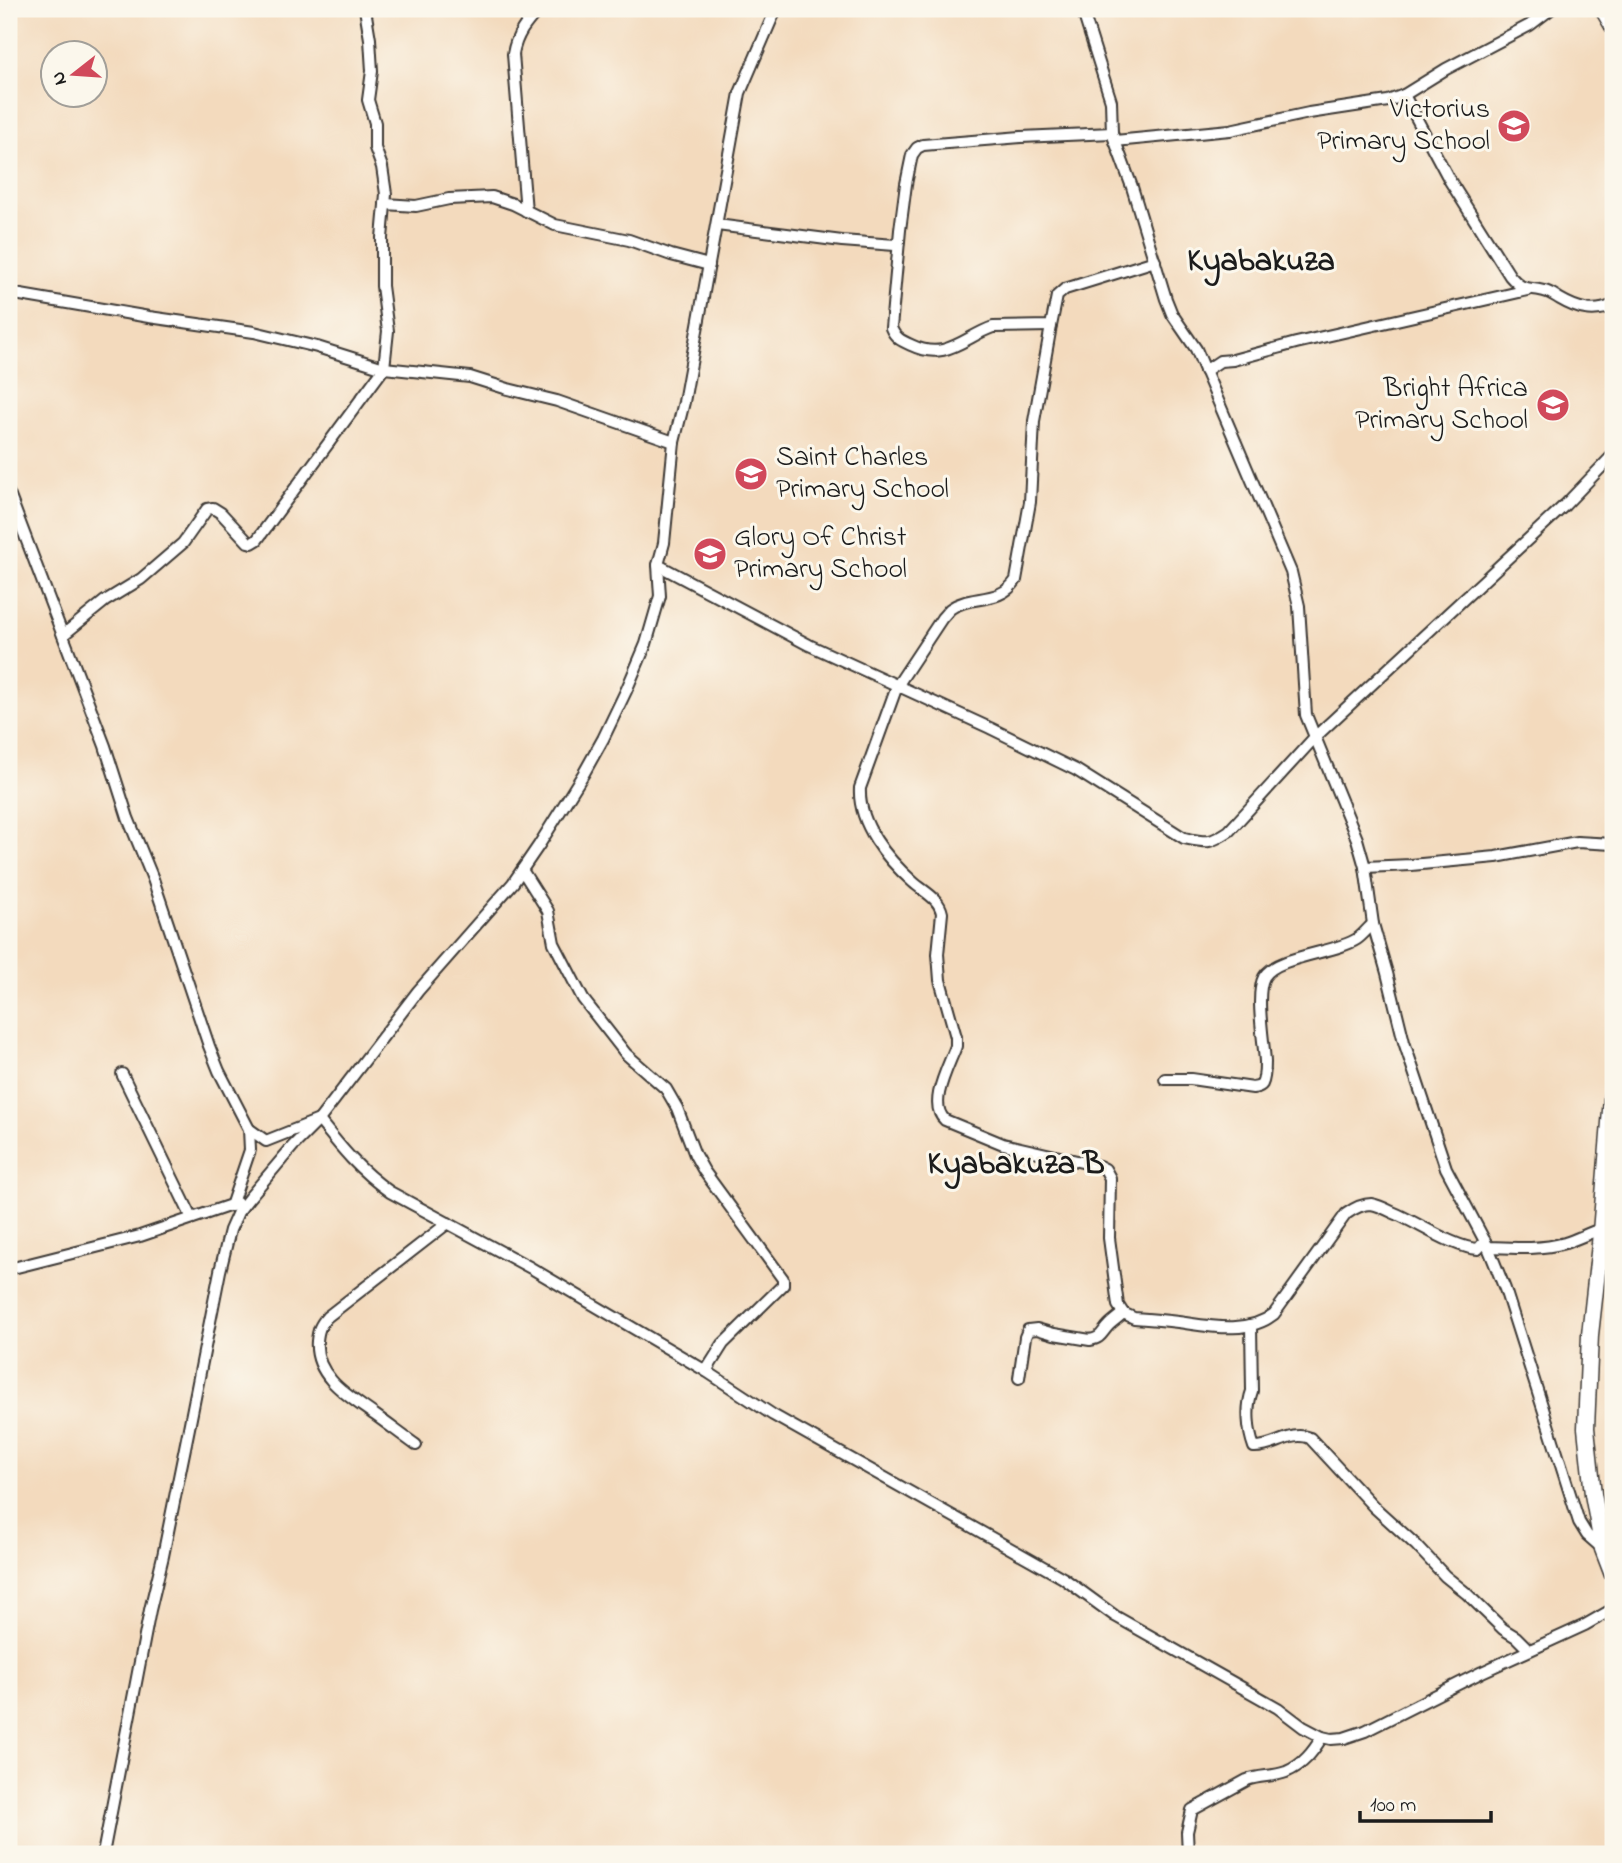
<svg xmlns="http://www.w3.org/2000/svg" width="1622" height="1863" font-family="'Indie Flower',sans-serif">
<style>
.lines{fill:none;stroke-linecap:round;stroke-linejoin:round}
.minor-casing{stroke:#3c3834;stroke-width:14}
.highway-casing{stroke:#3c3834;stroke-width:19}
.minor{stroke:#fff;stroke-width:10}
.highway{stroke:#fff;stroke-width:16}
.labels{text-anchor:middle;dominant-baseline:central;stroke-width:6;stroke-linejoin:round;paint-order:stroke}
.poi-label{font-size:28px;fill:#1c1c1c;stroke:#fbf7ec;text-anchor:end}
.quarter-label{font-size:32px;font-weight:bold;fill:#1c1c1c;stroke:#fbf7ec}
</style>
<rect width="100%" height="100%" fill="#fbf7ec"/>
<filter id="ink" filterUnits="userSpaceOnUse"><feTurbulence type="fractalNoise" baseFrequency=".0143" numOctaves="2"/><feDisplacementMap in="SourceGraphic" scale="14" xChannelSelector="R" yChannelSelector="G"/><feConvolveMatrix kernelMatrix="1 2 1 2 8 2 1 2 1" color-interpolation-filters="sRGB"/></filter>
<filter id="wash" filterUnits="userSpaceOnUse"><feTurbulence type="fractalNoise" baseFrequency=".00686" numOctaves="4" result="noise"/><feDisplacementMap in="SourceGraphic" scale="28" xChannelSelector="R" yChannelSelector="G"/><feGaussianBlur stdDeviation="1.57" result="paint"/><feColorMatrix in="noise" values="0 0 0 0 0 0 0 0 0 0 0 0 0 0 0 0 0 1.4 0 .05"/><feComposite in="paint" operator="in"/></filter>
<g filter="url(#wash)">
<rect width="100%" height="100%" fill="#f3dabd"/>
</g>
<g filter="url(#ink)">
<g class="lines">
<defs>
<g id="minor">
<polyline points="1082,9 1111,101 1112,133 1132,187 1166,299 1172,314 1196,349 1291,572 1299,606 1306,715 1357,839 1365,867 1373,924 1387,973 1404,1042 1446,1168 1488,1247 1505,1289 1579,1522 1587,1535 1603,1549"/>
<path d="M1404,95L1450,181L1510,276C1525,293 1525,286 1544,291C1550,292 1555,296 1560,299C1577,309 1594,314 1613,305"/>
<path d="M1112,133L1021,137L923,145L917,148L912,155L906,184L900,230L891,328C895,338 902,341 911,345C946,362 964,337 993,327L1051,326L1057,296L1065,289L1155,261"/>
<polyline points="1115,141 1230,130 1309,113 1388,101 1404,95 1446,69 1530,25 1551,9"/>
<polyline points="385,204 416,206 449,199 492,197 513,204 555,225 629,240 671,255 709,265"/>
<path d="M526,211L513,54C516,35 526,23 539,9"/>
<polyline points="717,225 842,241 895,245 899,240"/>
<polyline points="9,293 149,317 254,332 317,347 384,368 470,377 508,389 557,401 674,442"/>
<path d="M1051,326L1034,421L1030,502L1016,580C1000,605 970,594 950,609C947,612 945,615 942,618L897,686L860,788C858,824 887,859 913,882C924,892 939,898 942,913L938,954L940,980L956,1037V1046C949,1066 927,1104 945,1120L1003,1144L1099,1166L1105,1169L1110,1178L1109,1238L1118,1305L1123,1313L1134,1318C1149,1319 1163,1320 1178,1322C1208,1326 1248,1335 1274,1314L1346,1214C1353,1209 1362,1204 1371,1204C1378,1205 1386,1209 1392,1212C1417,1222 1454,1248 1478,1249L1485,1241"/>
<polyline points="1205,371 1220,361 1233,360 1296,343 1528,290"/>
<polyline points="9,494 105,746 128,818 153,879 209,1046 219,1071 249,1129 250,1150 231,1206"/>
<path d="M658,565L809,645L990,728L1076,770L1184,838C1208,843 1209,844 1229,831L1315,737L1565,505L1613,455"/>
<polyline points="63,635 105,601 141,579 183,543 207,509 213,508 221,513 248,542 252,543 257,540 384,368 388,331 382,286 382,238 386,194 382,167 375,148 375,123 368,100 372,71 370,39 365,9"/>
<polyline points="1365,867 1411,865 1496,857 1577,842 1613,844"/>
<polyline points="522,870 548,911 554,943 583,999 626,1054 666,1089 677,1108 695,1155 704,1171 783,1279 783,1285 723,1344 706,1371"/>
<polyline points="122,1074 192,1218"/>
<path d="M1165,1079H1191L1253,1088C1257,1087 1260,1087 1262,1084C1265,1078 1265,1068 1265,1062C1264,1042 1255,994 1264,977C1276,956 1336,953 1357,939C1363,935 1368,928 1373,924"/>
<path d="M249,1129L266,1141L319,1120C342,1149 359,1170 390,1192L531,1268L706,1371L773,1415L1063,1578L1115,1616L1278,1708L1303,1727L1322,1737L1331,1739L1344,1738L1365,1731L1482,1672L1585,1625L1613,1609"/>
<path d="M1488,1247C1514,1248 1540,1250 1565,1243C1577,1239 1589,1233 1601,1229"/>
<polyline points="9,1269 140,1236 237,1203"/>
<path d="M1251,1325L1252,1391C1246,1407 1248,1431 1254,1447C1274,1448 1291,1430 1310,1438L1374,1507L1416,1545L1445,1576L1466,1593L1503,1629L1516,1637L1529,1650"/>
<path d="M1019,1378L1025,1337L1028,1330L1037,1329L1054,1334L1090,1340C1102,1338 1101,1333 1109,1325C1113,1321 1119,1317 1123,1313"/>
<path d="M416,1445C402,1435 389,1425 375,1415C350,1397 314,1377 317,1341C318,1330 320,1325 327,1317L448,1223"/>
<polyline points="103,1854 150,1610 163,1556 189,1428 220,1271 230,1230 238,1212 249,1198 293,1146 319,1120 418,991 513,883 539,845 584,773 603,739 626,691 646,644 660,596 658,565 664,543 674,442 684,402 740,93 776,9"/>
<path d="M1188,1854L1187,1832L1192,1810L1247,1780C1259,1775 1273,1777 1286,1772C1303,1765 1313,1752 1322,1737"/>
</g>
<g id="highway">
<polyline points="1603,9 1613,26"/>
<polyline points="1613,1086 1600,1244 1590,1335 1586,1428 1593,1494 1603,1549 1613,1575"/>
</g>
</defs>
<use href="#minor" class="minor-casing"/>
<use href="#highway" class="highway-casing"/>
<use href="#minor" class="minor"/>
<use href="#highway" class="highway"/>
</g>
</g>
<defs>
<symbol id="school-disc" viewBox="-11 -11 22 22"><circle r="9.5" fill="#d1495b" stroke="#fbf7ec"/><path d="M0-5L7-2L0 1L-7-2ZM-4 1L0 2.5L4 1V4Q0 6-4 4Z" fill="#fff"/></symbol>
</defs>
<g fill-rule="evenodd">
<use href="#school-disc" x="1495" y="107" width="38" height="38"/>
<use href="#school-disc" x="1534" y="386" width="38" height="38"/>
<use href="#school-disc" x="732" y="455" width="38" height="38"/>
<use href="#school-disc" x="691" y="535" width="38" height="38"/>
</g>
<g class="labels">
<g class="poi-label">
<text x="1490" y="110">Victorius<tspan x="1490" dy="32">Primary School</tspan></text>
<text x="1528" y="389">Bright Africa<tspan x="1528" dy="32">Primary School</tspan></text>
<text x="776" y="458" text-anchor="start">Saint Charles<tspan x="776" dy="32">Primary School</tspan></text>
<text x="734" y="538" text-anchor="start">Glory Of Christ<tspan x="734" dy="32">Primary School</tspan></text>
</g>
<g class="quarter-label">
<text x="1261" y="262">Kyabakuza</text>
<text x="1016" y="1165">Kyabakuza B</text>
</g>
</g>
<rect width="1622" height="1863" fill="none" stroke="#fbf7ec" stroke-width="35"/>
<g transform="translate(74 74) rotate(253)"><circle r="33" fill="#fbf7ec" stroke="#a29f99" stroke-width="2"/>
<path d="M0-5L12 26L0 18L-12 26Z" fill="#d1495b"/>
<text y="-10" font-size="19" font-weight="bold" text-anchor="middle" fill="#1c1c1c">N</text>
</g>
<path d="M1360 1811v10h131v-10" fill="none" stroke="#1c1c1c" stroke-width="3.5"/>
<text x="1370" y="1811" font-size="21" fill="#1c1c1c" stroke="#fbf7ec" stroke-width="5" paint-order="stroke">100 m</text>
</svg>
